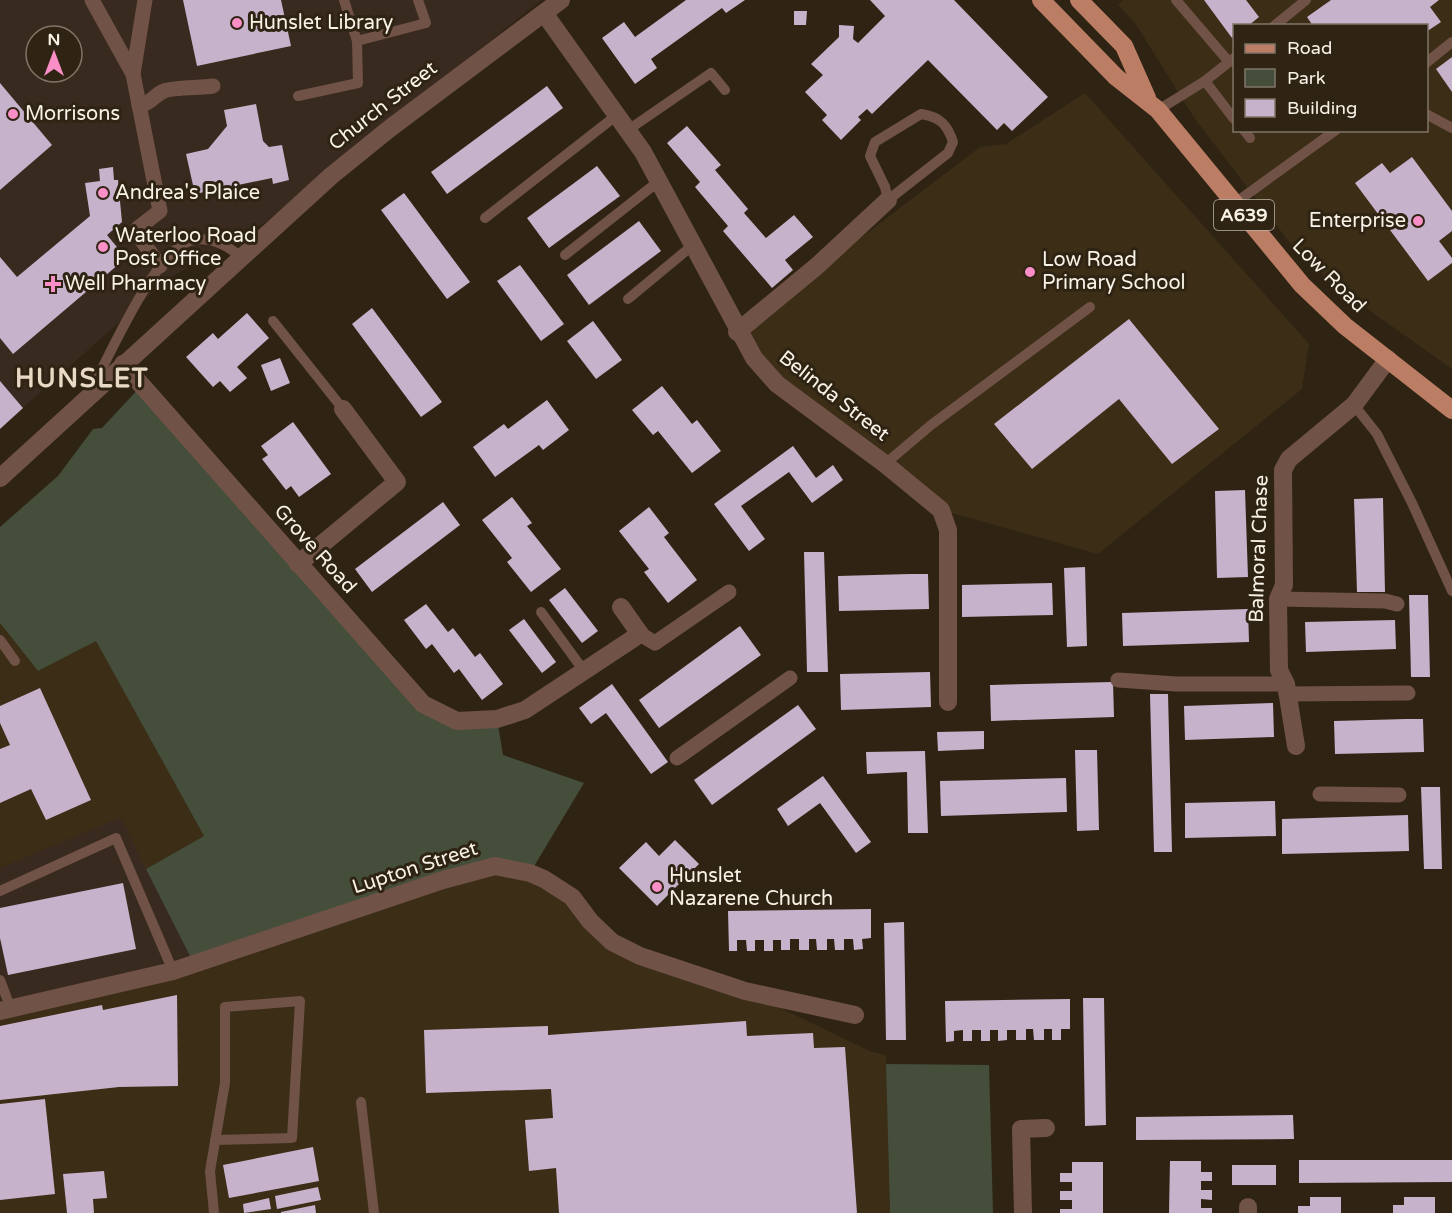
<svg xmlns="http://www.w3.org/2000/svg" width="1452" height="1213" font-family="'Varela Round',sans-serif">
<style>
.commercial{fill:#392a1f;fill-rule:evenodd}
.built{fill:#3b2d16;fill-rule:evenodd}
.green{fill:#444e3b}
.building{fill:#c6b2cb}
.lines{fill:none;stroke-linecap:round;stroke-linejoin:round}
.service{stroke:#715247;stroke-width:10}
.pedestrian{stroke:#715247;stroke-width:15}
.minor{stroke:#715247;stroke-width:18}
.tertiary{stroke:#715247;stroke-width:18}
.primary{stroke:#bc7d65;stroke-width:18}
.poi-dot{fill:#fa8fc8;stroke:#2f2413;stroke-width:2}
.labels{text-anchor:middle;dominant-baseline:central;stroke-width:6;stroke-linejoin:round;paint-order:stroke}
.shield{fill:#2f2413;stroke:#bcb4a7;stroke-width:1.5}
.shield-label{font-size:18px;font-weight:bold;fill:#f9f2e7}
.poi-label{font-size:20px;fill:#f9f2e7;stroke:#2f2413;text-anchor:start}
.street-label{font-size:20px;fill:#f9f2e7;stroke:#2f2413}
.district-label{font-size:26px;font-weight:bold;letter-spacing:1.5px;fill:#e9dac5;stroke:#2f2413}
</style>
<rect width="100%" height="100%" fill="#2f2413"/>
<g class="commercial">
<path d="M0,0H541L266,222L168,279L0,428ZM36,36H72V72H36Z"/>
<polygon points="121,816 194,964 0,1007 0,868"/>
</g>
<g class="built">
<path d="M1123,0H1452V369L1335,286L1296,251L1195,119L1135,23L1118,5ZM1234,26H1426V130H1234Z"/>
<polygon points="1085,93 1309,344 1302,389 1098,554 941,510 793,396 737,332 980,147 1006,144"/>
<polygon points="0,623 38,671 96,640 204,836 146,869 121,817 0,868"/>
<polygon points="495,866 530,873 613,942 745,991 872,1052 886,1055 890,1213 0,1213 0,1007 173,971"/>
</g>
<g class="green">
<polygon points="142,385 408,686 457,721 497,719 503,755 584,783 530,873 495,866 194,964 146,869 204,836 96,641 38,671 0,623 0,527 58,476 93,429 102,428"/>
<polygon points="886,1064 989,1065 993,1213 890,1213"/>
</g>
<g class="building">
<polygon points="183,0 281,0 291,46 197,66"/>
<polygon points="686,0 745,0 726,13 722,8 651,59 657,68 635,84 602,38 624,22 635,37"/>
<polygon points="870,0 954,0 1048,97 1012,131 1004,123 997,130 928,60 872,114 867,109 858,117 861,120 841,140 822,120 827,115 805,92 823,75 811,64 839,37 839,25 854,26 853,39 858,43 885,16"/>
<polygon points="1204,0 1246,0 1259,17 1248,26 1234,26 1234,36 1232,38"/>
<polygon points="1331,0 1439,0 1430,7 1441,22 1426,32 1426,26 1313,26 1307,17"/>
<polygon points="794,11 807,11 806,25 794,25"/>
<polygon points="1452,57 1452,92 1436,69"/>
<polygon points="0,83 52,145 0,190"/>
<polygon points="547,86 563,108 447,194 431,172"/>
<polygon points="256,104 263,141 269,147 282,145 289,180 273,184 272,178 195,194 186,154 208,149 227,126 224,110"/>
<polygon points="687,126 721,165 715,170 748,209 744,213 766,238 794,215 813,237 785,260 793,270 772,288 723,231 728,226 695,187 700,182 667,143"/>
<polygon points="1412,157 1452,211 1452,231 1439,241 1452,258 1452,263 1428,281 1355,183 1382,163 1390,173"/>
<polygon points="597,166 620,196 549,248 527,218"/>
<polygon points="113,167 114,180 118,180 122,222 107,235 126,258 13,354 0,338 0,257 17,277 90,216 85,183 100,181 99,169"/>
<polygon points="404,193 470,282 447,299 381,210"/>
<polygon points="639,221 661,251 589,305 567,275"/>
<polygon points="520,265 564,324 541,341 497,281"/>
<polygon points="372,308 442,402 421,417 352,324"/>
<polygon points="247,313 269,338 237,367 247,378 230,392 220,381 213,387 186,357 213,333 218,339"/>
<polygon points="1129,319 1219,429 1172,464 1119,399 1032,469 994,424"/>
<polygon points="593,321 622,360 596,379 567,341"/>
<polygon points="280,358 290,383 271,391 261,365"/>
<polygon points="0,381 23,408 0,429"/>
<polygon points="662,386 692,424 697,420 721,451 692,473 658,431 653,435 632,410"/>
<polygon points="547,400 569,430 543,450 539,445 495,477 473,447 504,424 508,429"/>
<polygon points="293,422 331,474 299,497 291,486 286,490 262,459 268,455 261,446"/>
<polygon points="793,446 816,478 833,465 843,480 812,503 789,472 741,506 765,539 749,551 714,504"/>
<polygon points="1245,490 1248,577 1217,578 1215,491"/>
<polygon points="512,497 532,523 527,526 561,569 531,592 507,562 512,558 482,520"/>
<polygon points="1383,498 1385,592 1357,592 1354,499"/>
<polygon points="443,502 460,525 372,592 355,569"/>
<polygon points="649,507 669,533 664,537 697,580 668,603 644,572 649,569 619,531"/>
<polygon points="804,552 824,552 828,672 807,672"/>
<polygon points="1085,567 1087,646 1067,647 1064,568"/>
<polygon points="910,574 928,574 929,609 839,611 838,576"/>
<polygon points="1052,583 1053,615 962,617 962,585"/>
<polygon points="565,588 598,631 582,643 549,600"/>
<polygon points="1409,595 1428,595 1430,677 1411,677"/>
<polygon points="426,604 448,632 453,628 475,657 480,653 503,684 482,700 459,669 454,673 432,644 426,649 404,620"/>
<polygon points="1248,609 1249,642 1123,646 1122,613"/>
<polygon points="524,619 556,662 542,673 509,630"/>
<polygon points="1395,620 1396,649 1306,652 1305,622"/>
<polygon points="740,626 761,655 659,728 639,700"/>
<polygon points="930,672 931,707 841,710 840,674"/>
<polygon points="1113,682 1114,717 991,721 990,685"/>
<polygon points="612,684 668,762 651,774 606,713 591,724 579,708"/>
<polygon points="40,688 91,800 46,820 31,789 0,803 0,749 10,745 0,723 0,706"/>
<polygon points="1150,694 1168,694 1172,852 1154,852"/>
<polygon points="1273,703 1274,737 1185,740 1184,706"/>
<polygon points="798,705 816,729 712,805 694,780"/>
<polygon points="1406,719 1423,719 1424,752 1335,754 1334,721"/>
<polygon points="984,731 984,749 938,751 937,732"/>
<polygon points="1075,750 1097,750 1099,830 1077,831"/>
<polygon points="925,751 928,833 908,833 907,772 867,774 866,752"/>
<polygon points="823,776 871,842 856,853 820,803 788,826 777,809"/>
<polygon points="1066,778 1067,812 941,816 940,781"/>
<polygon points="1421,787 1440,787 1442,869 1424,869"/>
<polygon points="1275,801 1276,836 1185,838 1185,803"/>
<polygon points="1408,815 1409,851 1282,854 1282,819"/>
<polygon points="675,840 699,864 657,906 619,868 646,842 659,856"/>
<polygon points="123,883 136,949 8,975 0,938 0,908"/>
<polygon points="871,909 871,938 862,939 863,949 854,950 853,939 844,939 844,950 835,950 834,939 827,939 827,950 817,950 816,939 809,939 809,950 799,950 799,939 790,939 790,950 781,950 781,940 773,940 773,951 764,951 764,940 755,940 755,951 747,951 746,940 737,940 737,951 729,951 728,911"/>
<polygon points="904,922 906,1040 886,1040 884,923"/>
<polygon points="177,995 178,1086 119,1087 0,1100 0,1026 102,1005 103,1010"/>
<polygon points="1083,998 1104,998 1106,1125 1085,1126"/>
<polygon points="1070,999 1070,1029 1061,1029 1061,1040 1052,1040 1052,1029 1044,1029 1044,1040 1034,1040 1033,1029 1026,1029 1026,1040 1016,1040 1016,1030 1007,1030 1007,1040 998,1041 998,1030 990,1030 990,1041 981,1041 981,1030 972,1030 972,1041 963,1041 963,1030 954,1031 954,1041 946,1042 945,1001"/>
<polygon points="746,1021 747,1036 813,1033 814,1048 845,1047 857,1213 559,1213 556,1168 529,1171 525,1120 553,1118 551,1089 426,1093 424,1030 548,1026 548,1035"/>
<polygon points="45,1099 55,1194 0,1200 0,1104"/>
<polygon points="1293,1115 1294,1139 1136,1140 1136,1117"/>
<polygon points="313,1147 319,1181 229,1198 223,1165"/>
<polygon points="1299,1160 1452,1160 1452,1182 1299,1183"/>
<polygon points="1170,1161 1201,1161 1201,1172 1212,1172 1212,1181 1201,1181 1201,1190 1212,1190 1212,1200 1201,1199 1201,1208 1212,1208 1212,1213 1169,1213"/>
<polygon points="1072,1162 1103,1162 1103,1213 1060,1213 1060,1209 1072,1209 1072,1200 1060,1200 1060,1191 1072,1191 1072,1182 1060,1182 1060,1173 1072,1173"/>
<rect x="1232" y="1165" width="44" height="20"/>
<polygon points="104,1171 107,1198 93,1199 94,1213 67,1213 63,1174"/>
<polygon points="318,1187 321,1200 277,1209 275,1196"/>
<polygon points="1310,1197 1341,1197 1341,1213 1298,1213 1298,1206 1310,1206"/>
<polygon points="1404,1197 1435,1197 1435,1213 1393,1213 1393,1205 1404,1205"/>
<polygon points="269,1198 271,1209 244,1213 243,1204"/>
<polygon points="315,1205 316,1213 281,1213 281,1212"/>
</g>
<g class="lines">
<g class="service">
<polyline points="344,0 357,41 426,23 418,0"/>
<polyline points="1176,0 1229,62"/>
<polyline points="1274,26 1306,0"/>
<polyline points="1426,63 1452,42"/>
<polyline points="1205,81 1234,119"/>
<polyline points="298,96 358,83 357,41"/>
<polyline points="1158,110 1205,81 1234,58"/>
<path d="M921,114C940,117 947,124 953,142L948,153L888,200L885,187L870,156L875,142Z"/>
<polyline points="1426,114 1452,128"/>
<polyline points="628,130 711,73 725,90"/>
<polyline points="1244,130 1250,138"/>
<polyline points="1235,203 1336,130"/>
<polyline points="485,218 617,115"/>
<polyline points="565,255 659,181"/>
<polyline points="628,299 693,245"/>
<polyline points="273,321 343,409"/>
<path d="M92,388C110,355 155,251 190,241C209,235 227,245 241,257"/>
<polyline points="1354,405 1377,434 1412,503 1452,591"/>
<polyline points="885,464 931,425 1090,307"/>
<polyline points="541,612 584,671"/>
<polyline points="0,640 15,661"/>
<polyline points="0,891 116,838 173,971"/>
<polyline points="0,980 11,1009"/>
<polyline points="361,1102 374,1213"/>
<polyline points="214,1213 210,1171 225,1083 225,1007 300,1001 292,1138 215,1140"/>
</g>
<g class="pedestrian">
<polyline points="92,0 133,74 160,211 138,228 140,238 160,266"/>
<polyline points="133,74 145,0"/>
<path d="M139,106C152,103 154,95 164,91C172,87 202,88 213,86"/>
<polyline points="1278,599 1385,601 1397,604"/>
<polyline points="640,634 655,643 729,592"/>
<polyline points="1118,680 1176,684 1286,684"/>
<polyline points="1286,694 1408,693"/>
<polyline points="677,758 790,678"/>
<polyline points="1320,794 1399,795"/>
</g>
<g class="minor">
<polyline points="544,13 643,152 754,358 777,384 885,464 941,510 948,530 948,702"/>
<polyline points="737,332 817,266 888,200"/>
<polyline points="123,364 423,704 457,721 497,719 525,710 640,634 621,607"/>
<polyline points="298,564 397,482 343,409"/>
<polyline points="1296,746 1286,684 1279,670 1278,599 1284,585 1283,470 1289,459 1354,405 1388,359"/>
<polyline points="0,1011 173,971 443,880 495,866 530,873 544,879 572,897 590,921 612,942 640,956 745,991 855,1015"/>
<polyline points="1248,1207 1248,1213"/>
<polyline points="1023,1213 1021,1129 1046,1128"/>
</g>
<polyline class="tertiary" points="0,478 331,176 389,129 561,0"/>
<g class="primary">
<polyline points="1041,0 1116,77 1158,110 1302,285 1345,326 1452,410"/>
<polyline points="1079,0 1124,46 1147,98"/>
</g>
</g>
<g class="poi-dot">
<circle cx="237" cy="23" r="6"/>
<circle cx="13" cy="114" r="6"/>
<circle cx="103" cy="193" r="6"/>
<circle cx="1418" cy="221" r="6"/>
<circle cx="103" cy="247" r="6"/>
<circle cx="1030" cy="272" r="6"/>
<path d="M50 275h6v6h6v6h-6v6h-6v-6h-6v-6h6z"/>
<circle cx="657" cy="887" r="6"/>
</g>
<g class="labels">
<rect class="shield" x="1214" y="200" width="60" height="30" rx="4.5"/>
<g class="shield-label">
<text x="1244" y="215">A639</text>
</g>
<g class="poi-label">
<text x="249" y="23">Hunslet Library</text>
<text x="25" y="114">Morrisons</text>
<text x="115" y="193">Andrea's Plaice</text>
<text x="1406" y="221" text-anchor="end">Enterprise</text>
<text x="115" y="236">Waterloo Road<tspan x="115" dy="23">Post Office</tspan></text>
<text x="1042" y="260">Low Road<tspan x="1042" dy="23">Primary School</tspan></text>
<text x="65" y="284">Well Pharmacy</text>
<text x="669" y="876">Hunslet<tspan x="669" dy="23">Nazarene Church</tspan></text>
</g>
<g class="street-label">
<text transform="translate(383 106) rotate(-38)">Church Street</text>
<text transform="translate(1329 276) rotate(45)">Low Road</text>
<text transform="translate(834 396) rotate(38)">Belinda Street</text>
<text transform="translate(315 549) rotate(48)">Grove Road</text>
<text transform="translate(1259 549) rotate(-88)">Balmoral Chase</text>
<text transform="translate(415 868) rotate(-18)">Lupton Street</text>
</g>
<g class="district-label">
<text x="82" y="378">HUNSLET</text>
</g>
</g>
<rect x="1233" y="24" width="195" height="108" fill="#2f2413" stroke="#807668" stroke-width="1.5"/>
<rect x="1245" y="44" width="30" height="9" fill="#bc7d65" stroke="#807668" stroke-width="1.5"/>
<text x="1287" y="54" font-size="18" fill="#f9f2e7">Road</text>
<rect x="1245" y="69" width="30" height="18" fill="#444e3b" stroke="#807668" stroke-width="1.5"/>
<text x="1287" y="84" font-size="18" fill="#f9f2e7">Park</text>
<rect x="1245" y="99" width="30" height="18" fill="#c6b2cb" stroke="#807668" stroke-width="1.5"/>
<text x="1287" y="114" font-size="18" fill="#f9f2e7">Building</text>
<g transform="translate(54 54)"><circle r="28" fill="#2f2413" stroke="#807668" stroke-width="1.5"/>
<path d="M0-4.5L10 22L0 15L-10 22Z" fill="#fa8fc8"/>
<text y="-9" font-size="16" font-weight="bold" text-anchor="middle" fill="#f9f2e7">N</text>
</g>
</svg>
